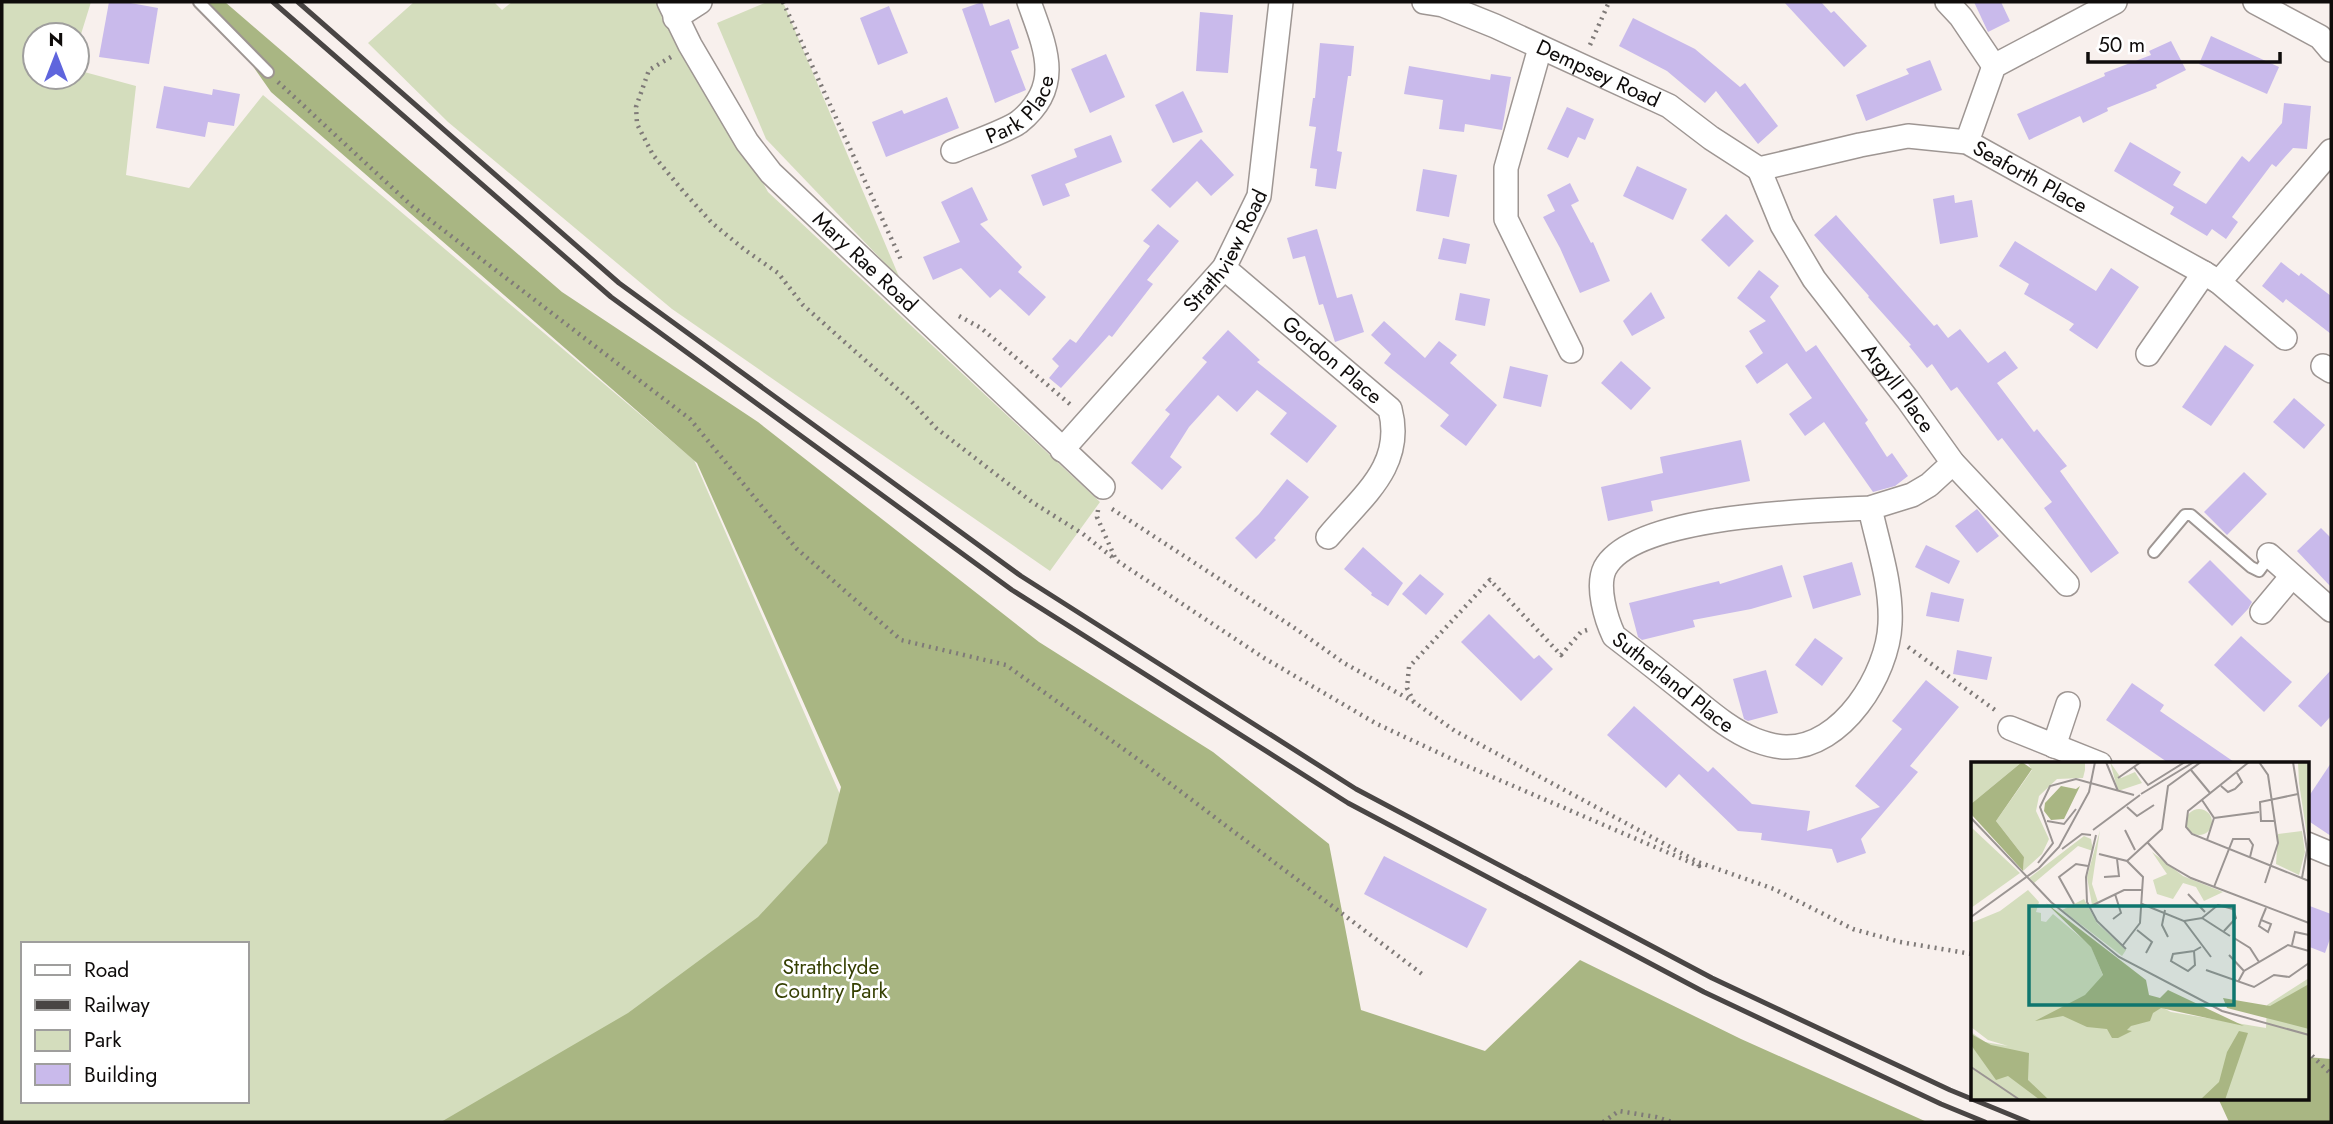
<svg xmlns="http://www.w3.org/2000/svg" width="2333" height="1124" font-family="Jost,sans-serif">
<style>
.green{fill:#d4ddbd;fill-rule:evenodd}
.forest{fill:#a9b683}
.building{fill:#c9baeb}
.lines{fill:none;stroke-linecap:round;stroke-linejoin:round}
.lane-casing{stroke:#9e9693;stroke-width:14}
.street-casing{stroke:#9e9693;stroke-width:26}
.path{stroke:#7f7a78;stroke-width:4.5;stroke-dasharray:2 5;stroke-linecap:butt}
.lane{stroke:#fff;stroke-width:10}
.street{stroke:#fff;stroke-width:23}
.rail{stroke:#494544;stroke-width:5}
.labels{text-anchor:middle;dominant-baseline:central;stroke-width:5;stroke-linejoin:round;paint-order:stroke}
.street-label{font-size:21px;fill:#0f0c0b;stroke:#fff}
.park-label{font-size:21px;fill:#364003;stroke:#fff}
.inset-road{fill:none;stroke:#9b9593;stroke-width:2}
.view{fill:#0f766e;fill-opacity:0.15;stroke:#0f766e;stroke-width:3.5}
.inset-edge{fill:none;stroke:#0f0c0b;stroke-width:3.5}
</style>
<rect width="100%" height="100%" fill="#f8f0ed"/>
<g class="green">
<path d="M2,2H91L77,47V35H35V77H77V70L136,86L126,175L189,188L263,95L694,460L845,806L1428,1122H2ZM23,944H247V1101H23Z"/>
<polygon points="414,2 494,2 502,10 512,2 665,2 768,192 1100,502 1050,571 672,309 448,122 368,43"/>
<polygon points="767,2 783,2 900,279 766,139 717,23"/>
</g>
<g class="forest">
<polygon points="208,2 225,2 562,292 758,422 1039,642 1213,752 1329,844 1361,1010 1485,1051 1580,960 1741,1039 1927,1122 441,1122 628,1013 758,917 827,843 841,787 697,463 271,92"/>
<polygon points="2307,1057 2331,1059 2331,1122 2229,1122 2218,1098 2307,1098"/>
</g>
<g class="building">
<polygon points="109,2 125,2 158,8 149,64 99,57"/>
<polygon points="982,2 990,26 1009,19 1019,48 1011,51 1026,90 995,103 962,9"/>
<polygon points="1784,2 1821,2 1831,13 1834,11 1867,46 1844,67"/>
<polygon points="1974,2 2001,2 2010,21 1988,32"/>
<polygon points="889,6 908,53 878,65 860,18"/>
<polygon points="1200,12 1233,15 1228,73 1196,71"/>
<polygon points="1633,18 1695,49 1740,87 1745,83 1778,126 1758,144 1716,91 1705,103 1667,71 1619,46"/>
<polygon points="2211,36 2279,67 2267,94 2199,64"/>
<polygon points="2171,41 2186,70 2156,85 2157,88 2107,108 2108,111 2083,123 2080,116 2029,140 2017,114 2105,76 2104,73 2151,55 2149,51"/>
<polygon points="1320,43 1354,46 1351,76 1348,76 1337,151 1342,152 1336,189 1315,186 1317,169 1310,168 1316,127 1309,126 1313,98 1315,98"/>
<polygon points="1106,54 1125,97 1090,113 1071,69"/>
<polygon points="1930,60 1942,90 1866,121 1856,95 1909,74 1906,69"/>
<polygon points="1409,66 1490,80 1491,74 1511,77 1502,130 1465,124 1464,132 1439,129 1443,100 1404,94"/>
<polygon points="164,86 212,95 213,89 240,94 234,126 208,122 205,137 156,128"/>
<polygon points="1183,91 1203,132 1173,143 1155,105"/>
<polygon points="947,97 959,128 886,157 872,122 902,110 904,114"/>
<polygon points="2284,103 2311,106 2307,149 2293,148 2276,167 2272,164 2232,217 2238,222 2226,239 2212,229 2207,236 2170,214 2174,207 2114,171 2130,142 2181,172 2173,185 2206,204 2242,156 2249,162 2282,123"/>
<polygon points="1567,107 1594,119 1585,140 1578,137 1568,158 1547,149"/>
<polygon points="1111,135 1122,162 1065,184 1070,196 1043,206 1031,175 1077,157 1074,149"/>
<polygon points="1201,139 1234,175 1211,196 1197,181 1170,208 1151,190"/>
<polygon points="1637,166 1687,189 1673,220 1623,196"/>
<polygon points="1423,169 1457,175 1449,217 1416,211"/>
<polygon points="1570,183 1579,201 1571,205 1591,243 1593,242 1610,281 1580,293 1560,248 1543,217 1555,211 1547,195"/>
<polygon points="972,187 988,220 980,224 1022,267 1018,272 1046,297 1029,316 1000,289 990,298 961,268 933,280 923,257 960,242 941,202"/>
<polygon points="1954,195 1955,203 1972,200 1978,237 1940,244 1933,199"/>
<polygon points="1726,214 1754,241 1729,267 1701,240"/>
<polygon points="1836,215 1934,326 1937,324 1948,338 1960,329 1988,363 2005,351 2018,368 1997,383 2034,432 2037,429 2067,466 2060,471 2119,553 2091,573 2044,508 2052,502 2002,438 1998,441 1957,387 1951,391 1932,364 1927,368 1909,346 1911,345 1868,297 1869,296 1814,235"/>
<polygon points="1158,224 1179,241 1147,280 1153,284 1112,337 1109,335 1061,388 1049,378 1059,366 1052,359 1070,339 1076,343 1150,246 1143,241"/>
<polygon points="1317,229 1337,298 1352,294 1364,332 1335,342 1323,304 1319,305 1305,256 1293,259 1287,238"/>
<polygon points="1443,238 1470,244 1466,264 1438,259"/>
<polygon points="2015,241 2096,291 2111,268 2139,287 2097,349 2069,330 2074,324 2024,294 2029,284 1999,266"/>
<polygon points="2281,262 2299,276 2301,273 2331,296 2331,334 2286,299 2283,303 2262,286"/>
<polygon points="1759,270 1779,286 1770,297 1806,352 1816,345 1868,420 1865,423 1887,457 1892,453 1908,476 1895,486 1873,492 1824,422 1805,436 1789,414 1812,398 1787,363 1757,384 1745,366 1763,353 1749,331 1766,321 1737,298"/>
<polygon points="1651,292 1665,318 1632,336 1623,321"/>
<polygon points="1460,293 1490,299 1485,326 1455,320"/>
<polygon points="1384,321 1425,358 1439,341 1457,355 1450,363 1497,405 1466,446 1440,426 1449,415 1384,363 1391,354 1371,335"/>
<polygon points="1228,330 1260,360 1257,362 1337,426 1307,463 1270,434 1287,413 1257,390 1237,412 1218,395 1189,427 1170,457 1182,467 1162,490 1131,463 1170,414 1165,410 1207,362 1202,358"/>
<polygon points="2225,345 2254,365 2211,426 2182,407"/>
<polygon points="1621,361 1651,388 1631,410 1601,383"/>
<polygon points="1510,366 1548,375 1541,407 1503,398"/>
<polygon points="2294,398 2325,425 2304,449 2273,422"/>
<polygon points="1741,440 1750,481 1651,501 1653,511 1608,521 1601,487 1663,473 1660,457"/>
<polygon points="2244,472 2267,494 2227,535 2204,512"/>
<polygon points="1287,479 1309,497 1274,538 1276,540 1256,559 1235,538 1259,514"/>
<polygon points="1977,509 1999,536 1977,553 1955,526"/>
<polygon points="2321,528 2331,538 2331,587 2297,551"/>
<polygon points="1926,545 1960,561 1949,584 1915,567"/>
<polygon points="1363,547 1403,583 1388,606 1371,595 1372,593 1344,569"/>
<polygon points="2210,560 2252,602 2248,609 2232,626 2188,582"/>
<polygon points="1852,562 1861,595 1813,609 1803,576"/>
<polygon points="1782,565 1792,597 1751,609 1693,620 1695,627 1642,640 1638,637 1629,603 1719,581 1720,584"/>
<polygon points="1420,574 1444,594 1426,615 1402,594"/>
<polygon points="1931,592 1964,599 1959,622 1926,616"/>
<polygon points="1489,614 1534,659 1539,655 1553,669 1521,701 1461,642"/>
<polygon points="2241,636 2292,682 2264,712 2214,665"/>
<polygon points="1815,638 1843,658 1822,686 1795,665"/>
<polygon points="1957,650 1992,657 1987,680 1953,674"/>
<polygon points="1766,670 1778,713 1748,721 1744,719 1733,679"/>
<polygon points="2331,670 2331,716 2321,727 2298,706"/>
<polygon points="1926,680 1959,707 1910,766 1918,772 1861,839 1866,853 1837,863 1832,849 1761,840 1762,833 1738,831 1679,774 1666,788 1607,735 1634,706 1708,772 1713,767 1752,804 1810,811 1807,831 1880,807 1855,786 1902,729 1892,721"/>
<polygon points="2132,683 2164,705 2160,711 2237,764 2170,764 2106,720"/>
<polygon points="2331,763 2331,836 2307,820 2307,799"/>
<polygon points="1384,856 1487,909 1467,948 1364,894"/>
<polygon points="2307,905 2331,914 2331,936 2325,953 2307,946"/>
</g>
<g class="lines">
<defs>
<g id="lane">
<polyline points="199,2 268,72"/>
<polyline points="2154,552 2185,515 2191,515 2251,567 2259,571 2270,556"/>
</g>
<g id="street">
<path id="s1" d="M669,2L690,45L747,142L771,173L1103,487"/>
<path id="s2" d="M1424,2L1443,5L1495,26L1669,106L1711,138L1759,169"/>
<polyline points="1947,2 1961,17 1994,66"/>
<polyline points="2255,2 2320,37 2331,50"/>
<polyline points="675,18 700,2"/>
<polyline points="1540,48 1506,168 1506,219 1571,351"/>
<polyline points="1967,142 1994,66 2115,2"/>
<path id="s3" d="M953,151C969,144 1007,131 1019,122C1064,86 1045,47 1029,2"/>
<path id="s4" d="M1759,169L1860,145L1908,136L1967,142L2204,273L2219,282L2285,338"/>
<path id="s5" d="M1759,169L1782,225L1814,279L1908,400L1953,463L2067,584"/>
<path id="s6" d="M1224,268L1390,409C1405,466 1362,496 1328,537"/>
<polyline points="2219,282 2331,151"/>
<polyline points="2148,354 2204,273"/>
<polyline points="2323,366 2331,371"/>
<path id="s7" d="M1062,450L1224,268L1259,196L1281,2"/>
<path id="s8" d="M1870,508C1813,511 1634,514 1605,568C1596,586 1606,619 1614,636C1639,655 1664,675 1689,695C1710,712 1730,730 1755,740C1763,743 1776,747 1786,747C1842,748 1888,674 1890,624C1892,585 1878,545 1870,508L1912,495L1929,485L1953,463"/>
<polyline points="2269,555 2331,610"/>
<polyline points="2262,612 2292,576"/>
<polyline points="2010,728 2100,764"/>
<polyline points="2054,746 2068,704"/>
<polyline points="2307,844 2331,854"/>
</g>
</defs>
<use href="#lane" class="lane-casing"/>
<use href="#street" class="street-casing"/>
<g class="path">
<polyline points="783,2 902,262"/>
<polyline points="1590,45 1609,2"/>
<polyline points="671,57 649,70 636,107 637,124 653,155 683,191 712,223 745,250 778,273 803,305 911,401 936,428 1032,502 1083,534 1116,560"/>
<polyline points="278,82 412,206 690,419 797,549 901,640 1006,665 1143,763 1422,974"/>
<polyline points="959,316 981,328 1072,406"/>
<polyline points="1112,509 1296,629 1344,663 1414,702"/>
<polyline points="1098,510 1097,517 1116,560 1264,658 1377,724 1467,766 1699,866 1698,862"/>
<polyline points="1587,630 1581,632 1561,655 1490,580 1409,667 1407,688 1414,702 1455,731 1698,862 1774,889 1853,929 1900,942 1972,954"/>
<polyline points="1908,647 1995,710"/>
<polyline points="2307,1051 2331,1074"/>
<polyline points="1603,1122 1619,1111 1656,1117 1672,1122"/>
</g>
<use href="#lane" class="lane"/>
<use href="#street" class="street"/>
<g class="rail">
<polyline points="273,2 611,297 1012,590 1348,803 1704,992 1941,1104 1985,1122"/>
<polyline points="298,2 619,283 1021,576 1356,789 1712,978 1950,1090 2028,1122"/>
</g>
</g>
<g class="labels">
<g class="street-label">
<text stroke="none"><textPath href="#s2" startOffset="189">Dempsey Road</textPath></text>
<text stroke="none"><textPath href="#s3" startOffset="82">Park Place</textPath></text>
<text stroke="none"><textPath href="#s4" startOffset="284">Seaforth Place</textPath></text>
<text stroke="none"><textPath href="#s7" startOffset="259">Strathview Road</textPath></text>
<text stroke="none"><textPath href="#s1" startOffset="329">Mary Rae Road</textPath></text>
<text stroke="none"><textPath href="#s6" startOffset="142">Gordon Place</textPath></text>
<text stroke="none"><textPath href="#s5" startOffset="261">Argyll Place</textPath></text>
<text stroke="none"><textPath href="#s8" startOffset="424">Sutherland Place</textPath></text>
</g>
<g class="park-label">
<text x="831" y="967">Strathclyde<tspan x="831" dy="24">Country Park</tspan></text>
</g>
</g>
<g transform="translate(1971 762)">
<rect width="338" height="338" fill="#f8f0ed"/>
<path d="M0,0H51L0,42ZM56,0H114V8L112,16L86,17L68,34L65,49L78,77L71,92L52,109L53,95L25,59L61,8ZM139,0L150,16L164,10L171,21L147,29ZM327,0H338V87L328,21ZM215 60a13 13 0 1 1 26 0a13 13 0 1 1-26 0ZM0,65L49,111L0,146ZM129,68L121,122L127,140L121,143L116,115ZM331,69L334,90L328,113L305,102L307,72ZM113,74L120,77L122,89L107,84L63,121L58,116ZM181,90L212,114L252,130L233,139L225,125L212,121L202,137L186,132L182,118L196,112ZM57,128L68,140L65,150L70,151V159L75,160L82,152L120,184L133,216L200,250L295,266L296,243L338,216V338H0V270L14,280L37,284L17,278L0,265V161L29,149ZM113,137L126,161L155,188L151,194L91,148Z" fill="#d4ddbd"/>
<path d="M51,0L61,7L25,59L53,95L52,109L0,52V42ZM90,24L105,27L109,24L93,57L80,58L73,49L74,41ZM75,141L175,218L178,233L189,236L197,228L273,264L190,246L182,251L179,259L160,264L156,268L161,269L147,276H141L136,267L116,265L92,254L64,259L114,233L132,213L120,185ZM338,222V267L256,246L252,236L299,244ZM268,269L277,271L254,338H229L248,320L256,290ZM0,272L20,283L58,291L57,318L78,338H69L37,314L25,318L0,283Z" fill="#a9b683"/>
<path class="inset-road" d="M135,0L147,29M278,0L217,49L215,65L221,72L338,119M288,0L297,13L307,81L294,121M322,0L336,88L331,116M163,5L177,23L214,0M220,8L239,31M147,16L170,0M250,24L257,30L264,27L271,20L266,11M170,32L223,0M231,38L243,56L236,78M156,45L166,54L183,43M0,56L80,140L148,195L251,249L338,273M243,56L288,50M76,59L93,62L105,47M304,59H290L289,40L327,32M122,68L169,33M154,68L164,88M125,73L115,115L116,140L126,159L155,187M177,81L196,102L220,116L338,161M91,87L111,72L120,73M128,92L156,99L172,115L169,161L152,183M156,99L191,67L197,24L230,0M67,101L82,81L69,45L79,24L105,17L163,33M133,115L148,114L146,97M243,125L262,77H278L282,83L279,95M217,132L234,150M103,142L88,115L105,102L117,104M171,142L213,159L240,195M118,145L153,128H171M194,148L191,163L197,175M0,155L68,106L88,85L118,30L124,0M231,156L247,143L262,147L265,156L253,169M142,157L150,151L144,132M290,158L288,164L297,170L300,162L290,158L295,146M213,159L231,156L259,174M166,168L181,180L175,191M263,176L279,186L288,200M321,183L324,170L338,173M223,189L202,192L200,199L217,209L224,203L223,189L230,185M258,193L273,209M235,208L283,225L303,213L318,215L338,201M267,220L273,209L317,183L338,189M0,305L49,338"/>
<path class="view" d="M58,144H263V243H58Z"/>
<rect width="338" height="338" class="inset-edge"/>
</g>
<rect width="2333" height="1124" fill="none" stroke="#0f0c0b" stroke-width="7"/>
<rect x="21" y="942" width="228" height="161" fill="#ffffff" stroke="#9f9e9d" stroke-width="2"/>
<rect x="35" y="965" width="35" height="10" fill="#ffffff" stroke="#9f9e9d" stroke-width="2"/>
<text x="84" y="977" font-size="21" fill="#0f0c0b">Road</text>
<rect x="35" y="1000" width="35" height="10" fill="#494544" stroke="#9f9e9d" stroke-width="2"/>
<text x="84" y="1012" font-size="21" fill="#0f0c0b">Railway</text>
<rect x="35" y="1030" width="35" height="21" fill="#d4ddbd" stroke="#9f9e9d" stroke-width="2"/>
<text x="84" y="1047" font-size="21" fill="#0f0c0b">Park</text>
<rect x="35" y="1064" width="35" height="21" fill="#c9baeb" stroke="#9f9e9d" stroke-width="2"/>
<text x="84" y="1082" font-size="21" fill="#0f0c0b">Building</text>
<g transform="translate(56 56)"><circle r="33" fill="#ffffff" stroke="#9f9e9d" stroke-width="2"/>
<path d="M0-5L12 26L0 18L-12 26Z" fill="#5f65dd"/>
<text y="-10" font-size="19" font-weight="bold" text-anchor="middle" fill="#0f0c0b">N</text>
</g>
<path d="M2088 52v10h192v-10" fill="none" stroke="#0f0c0b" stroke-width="3.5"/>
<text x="2098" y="52" font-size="21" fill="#0f0c0b" stroke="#ffffff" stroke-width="5" paint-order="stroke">50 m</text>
</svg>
